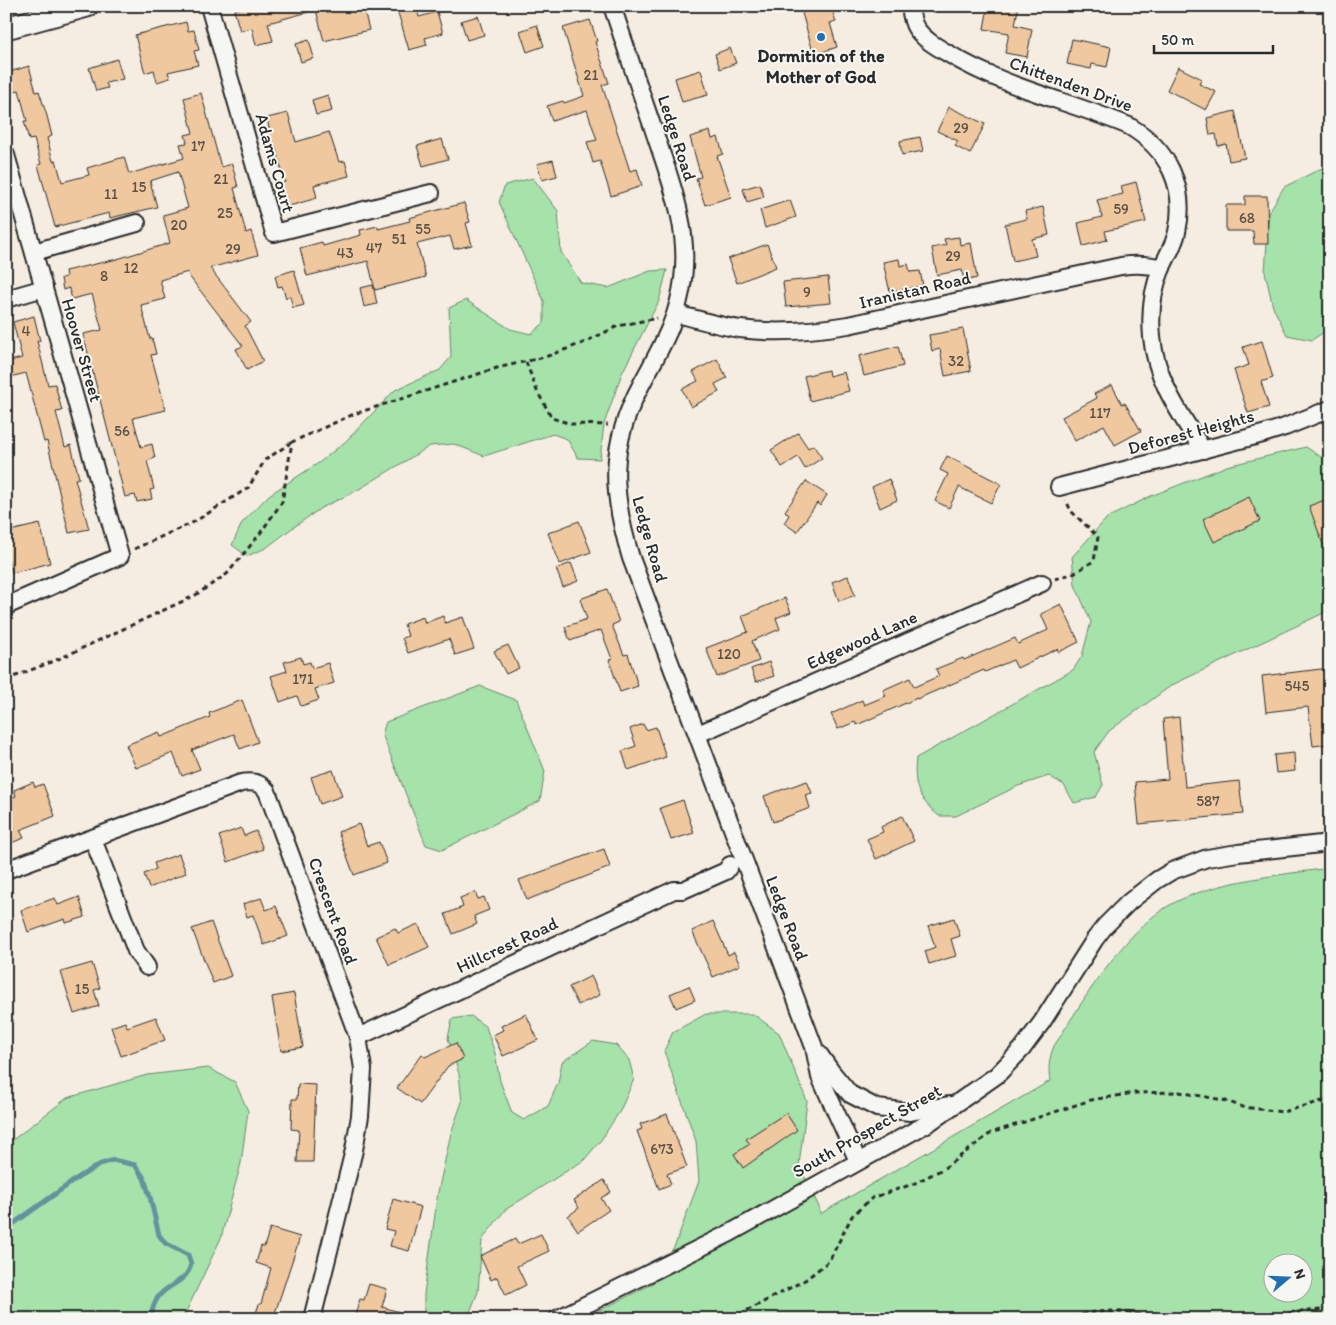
<svg xmlns="http://www.w3.org/2000/svg" width="1336" height="1325" font-family="Itim,sans-serif">
<style>
.green{fill:#a5e3ab;stroke:#68876b;fill-rule:evenodd}
.lines{fill:none;stroke-linecap:round;stroke-linejoin:round}
.stream{stroke:#64939d;stroke-width:5}
.building{fill:#efc89f;stroke:#2b2b2b}
.minor-casing{stroke:#2b2b2b;stroke-width:20}
.major-casing{stroke:#2b2b2b;stroke-width:25}
.path{stroke:#2b2b2b;stroke-width:3;stroke-dasharray:5 4;stroke-linecap:butt}
.minor{stroke:#f6f6f2;stroke-width:16}
.major{stroke:#f6f6f2;stroke-width:21}
.poi-dot{fill:#1f6fb2;stroke:#f6f6f2;stroke-width:2}
.labels{text-anchor:middle;dominant-baseline:central;stroke-width:4;stroke-linejoin:round;paint-order:stroke}
.number-label{font-size:15px;fill:#5c5248}
.poi-label{font-size:18px;font-weight:bold;fill:#2b2b2b;stroke:#f6f6f2}
.street-label{font-size:18px;fill:#2b2b2b;stroke:#f6f6f2}
</style>
<rect width="100%" height="100%" fill="#f5ede1"/>
<filter id="ink" filterUnits="userSpaceOnUse"><feTurbulence type="fractalNoise" baseFrequency=".02" numOctaves="2"/><feDisplacementMap in="SourceGraphic" scale="10" xChannelSelector="R" yChannelSelector="G"/><feConvolveMatrix kernelMatrix="1 2 1 2 8 2 1 2 1" color-interpolation-filters="sRGB"/></filter>
<g filter="url(#ink)">
<g class="green">
<polygon points="1330,167 1330,328 1312,340 1287,335 1273,307 1265,272 1269,212 1284,187 1320,169"/>
<polygon points="533,178 558,211 561,252 581,283 608,288 650,271 667,270 659,301 622,373 604,424 600,459 578,458 567,439 553,434 484,456 454,444 430,446 356,491 321,508 291,529 266,548 247,556 232,545 242,523 269,495 320,462 346,441 395,390 440,370 451,357 449,308 466,300 510,329 531,334 544,323 544,301 499,202 505,185"/>
<path d="M1306,447L1330,463V610L1172,685L1109,731L1094,752L1103,785L1096,797L1074,803L1064,785L1049,776L1018,786L956,816H939C918,798 913,786 916,758L1073,670L1082,656L1091,622L1075,585L1072,557L1107,518L1151,496L1227,466Z"/>
<polygon points="480,686 516,700 545,771 540,801 442,850 426,845 382,734 386,722"/>
<path d="M1330,868V1319H583L652,1284L675,1245L699,1181L696,1141L664,1051L673,1032L706,1014H753L779,1033L807,1101L799,1165L819,1207L820,1214L1050,1081C1048,1068 1049,1058 1054,1046C1083,1001 1116,944 1159,912C1200,882 1279,875 1330,868ZM1274,1262H1304V1292H1274Z"/>
<polygon points="471,1016 486,1027 495,1053 500,1081 512,1113 524,1120 548,1106 558,1083 562,1062 593,1041 616,1045 629,1060 634,1079 620,1111 601,1140 584,1160 505,1210 482,1240 478,1292 470,1312 451,1319 428,1319 424,1313 424,1294 438,1192 451,1133 462,1102 459,1074 448,1038 452,1019"/>
<polygon points="208,1068 235,1082 248,1111 241,1163 221,1238 185,1314 179,1319 6,1319 6,1145 67,1098 147,1075"/>
</g>
<g class="lines">
<path class="stream" d="M6,1229L79,1177L101,1164L113,1160L135,1165L144,1178L150,1197L159,1235L165,1243L188,1255L191,1264C185,1290 154,1280 151,1319"/>
</g>
<g class="building">
<polygon points="250,6 363,6 369,30 324,41 316,10 268,23 273,41 256,45 252,28 240,31 234,10"/>
<polygon points="396,6 416,6 419,17 437,12 443,33 425,38 427,45 409,50"/>
<polygon points="807,6 831,6 836,22 830,23 837,47 814,55 802,13 808,11"/>
<polygon points="988,6 1003,6 1018,9 1015,25 1032,29 1027,57 1005,53 1009,33 984,29"/>
<polygon points="478,16 484,35 467,40 461,21"/>
<polygon points="590,20 597,41 595,42 609,83 602,85 630,171 637,169 642,186 611,196 600,161 593,163 587,142 597,140 587,110 552,121 547,106 563,101 564,103 584,96 563,28"/>
<polygon points="186,22 188,31 194,30 199,50 194,51 198,65 168,72 170,78 157,82 154,70 145,73 135,35"/>
<polygon points="537,25 544,46 527,52 520,31"/>
<polygon points="1072,39 1111,47 1107,67 1092,64 1091,69 1067,64"/>
<polygon points="309,40 314,58 301,62 296,44"/>
<polygon points="730,48 736,63 720,69 715,54"/>
<polygon points="117,59 123,79 106,83 108,88 96,91 89,68"/>
<polygon points="29,66 36,92 39,91 47,116 52,136 47,138 53,161 56,160 62,182 89,175 87,168 124,157 129,174 184,158 180,144 187,143 185,135 193,133 184,98 201,93 221,167 232,164 238,187 234,188 246,233 251,231 258,255 210,268 251,322 245,326 263,361 247,370 236,349 243,346 189,276 188,272 160,280 165,299 141,305 150,339 152,338 156,354 151,355 166,410 133,418 141,447 152,444 155,458 147,461 154,489 150,490 152,499 137,502 135,495 125,497 83,334 102,330 92,294 72,299 69,288 63,290 61,278 66,277 65,271 117,259 170,243 163,215 188,208 178,172 150,181 157,207 110,218 109,213 55,227 38,165 41,164 34,139 29,140 24,121 27,121 19,90 6,94 6,73"/>
<polygon points="1178,67 1202,79 1199,84 1216,92 1206,110 1167,90"/>
<polygon points="701,70 708,95 682,102 675,78"/>
<polygon points="328,95 332,111 316,115 312,100"/>
<polygon points="949,107 985,124 970,154 955,146 958,141 937,131"/>
<polygon points="1235,111 1245,158 1229,161 1226,144 1218,146 1216,134 1210,135 1207,118"/>
<polygon points="288,113 296,142 329,132 339,162 345,161 349,176 314,185 317,198 286,207 280,184 285,182 275,146 268,148 264,129 269,128 267,118"/>
<polygon points="710,131 712,139 718,137 723,154 717,156 731,197 705,205 696,178 701,177 690,137"/>
<polygon points="920,137 923,151 902,155 900,141"/>
<polygon points="442,139 448,159 423,166 417,146"/>
<polygon points="553,160 557,176 542,180 537,164"/>
<polygon points="1136,182 1146,222 1105,231 1107,240 1083,246 1078,223 1102,217 1097,200 1123,194 1121,186"/>
<polygon points="760,184 764,197 747,202 743,189"/>
<polygon points="1245,196 1267,196 1268,244 1254,244 1253,231 1226,231 1226,205 1245,205"/>
<polygon points="790,200 796,217 765,228 760,210"/>
<polygon points="464,203 470,222 466,223 472,245 454,249 450,236 417,244 426,277 375,290 368,261 307,276 300,248 322,242 323,246 361,235 360,230 378,226 378,229 410,221 409,218"/>
<polygon points="1043,207 1049,235 1032,239 1036,256 1013,261 1005,224 1027,219 1025,211"/>
<polygon points="959,237 960,245 971,243 977,278 964,281 962,270 937,275 932,248 946,245 944,239"/>
<polygon points="767,244 776,267 737,283 728,259"/>
<polygon points="899,259 900,266 908,264 910,272 920,271 923,286 890,292 883,262"/>
<polygon points="294,270 304,305 293,308 290,296 286,298 282,286 278,287 275,276"/>
<polygon points="828,277 831,303 786,307 783,282"/>
<polygon points="373,285 377,304 364,307 360,288"/>
<polygon points="34,316 40,341 37,341 48,385 55,384 62,411 56,412 65,447 71,445 79,478 75,479 89,529 69,533 47,441 44,442 26,373 6,378 6,362 22,358 13,322"/>
<polygon points="963,329 971,371 945,376 940,349 932,351 929,335"/>
<polygon points="1262,341 1273,378 1261,382 1269,407 1248,413 1234,370 1249,365 1243,347"/>
<polygon points="898,346 903,366 864,376 859,356"/>
<polygon points="717,359 727,378 715,384 719,392 691,407 682,389 698,381 693,372"/>
<polygon points="828,370 829,376 844,372 849,391 810,401 804,376"/>
<polygon points="1112,385 1122,404 1125,403 1141,431 1115,445 1104,425 1075,441 1062,417 1097,398 1094,394"/>
<polygon points="798,433 808,448 813,445 822,458 805,469 798,457 782,467 771,450"/>
<polygon points="947,456 1001,484 991,503 959,487 949,508 935,501 948,474 940,470"/>
<polygon points="889,479 897,500 880,508 872,487"/>
<polygon points="806,481 827,495 820,506 817,503 797,532 784,523 789,515 785,511"/>
<polygon points="1249,497 1260,521 1214,542 1203,519"/>
<polygon points="1330,498 1330,558 1328,558 1309,506"/>
<polygon points="579,521 591,552 560,564 548,533"/>
<polygon points="40,524 50,563 12,573 6,550 6,532"/>
<polygon points="571,563 578,581 563,587 556,569"/>
<polygon points="848,576 855,595 839,601 832,582"/>
<polygon points="607,589 619,622 612,625 624,655 628,654 638,686 620,692 609,660 612,659 601,630 570,641 565,627 587,619 580,599"/>
<polygon points="785,598 791,612 776,618 780,629 752,641 759,661 717,677 706,648 748,632 742,616"/>
<polygon points="1061,604 1079,642 1059,652 1057,649 1017,668 1013,660 985,672 984,670 917,699 917,698 857,725 855,722 838,729 831,714 862,700 864,705 886,696 883,690 910,678 914,687 939,676 936,669 963,658 964,660 1015,638 1018,644 1048,630 1041,614"/>
<polygon points="443,616 445,623 463,617 474,649 455,655 449,639 408,653 402,638 408,636 404,624 423,617 425,623"/>
<polygon points="508,645 519,668 506,674 494,651"/>
<polygon points="301,657 303,664 310,662 312,668 328,663 334,683 315,689 319,700 301,706 297,696 280,702 271,676 287,671 284,662"/>
<polygon points="769,662 774,676 756,682 751,669"/>
<polygon points="1330,668 1330,695 1328,695 1330,744 1313,746 1308,707 1266,712 1262,676"/>
<polygon points="242,700 258,742 240,749 234,734 192,750 200,769 182,776 173,753 136,768 126,745 159,732 161,737 210,717 209,713"/>
<polygon points="1179,717 1185,787 1239,781 1243,814 1139,824 1135,782 1168,779 1163,719"/>
<polygon points="643,724 646,730 656,727 666,757 628,770 622,751 636,746 630,729"/>
<polygon points="1294,753 1295,771 1276,773 1274,755"/>
<polygon points="333,770 342,796 320,804 311,777"/>
<polygon points="807,781 812,793 806,795 810,808 773,822 764,796"/>
<polygon points="33,782 35,787 43,784 55,816 20,830 24,838 6,845 6,800 16,796 14,790"/>
<polygon points="683,800 694,833 671,840 660,808"/>
<polygon points="902,816 914,841 876,859 867,839 883,832 881,827"/>
<polygon points="359,824 367,846 379,842 387,863 354,875 338,832"/>
<polygon points="241,828 244,836 256,831 263,849 228,862 219,836"/>
<polygon points="604,849 610,867 527,900 519,880"/>
<polygon points="179,854 186,873 149,888 144,874 156,869 154,863"/>
<polygon points="475,892 478,899 484,897 489,910 474,916 477,924 453,934 445,914 463,907 460,898"/>
<polygon points="79,897 85,917 66,923 65,919 28,932 21,910 55,898 58,905"/>
<polygon points="261,898 266,910 276,906 288,936 264,945 253,915 247,917 243,904"/>
<polygon points="954,918 960,936 951,939 956,956 929,964 925,951 935,947 928,926"/>
<polygon points="713,921 728,955 734,952 740,965 713,977 692,931"/>
<polygon points="211,922 231,976 213,983 192,929"/>
<polygon points="418,924 429,947 389,965 376,937 395,928 398,933"/>
<polygon points="92,963 100,988 94,990 99,1006 74,1014 61,972"/>
<polygon points="591,976 600,995 578,1005 569,987"/>
<polygon points="689,986 695,1000 676,1008 670,994"/>
<polygon points="294,993 303,1047 281,1051 272,997"/>
<polygon points="526,1014 538,1040 503,1056 493,1035 503,1030 501,1026"/>
<polygon points="156,1017 165,1040 121,1056 111,1027 125,1022 127,1027"/>
<polygon points="456,1043 463,1059 448,1066 420,1104 397,1088 422,1054 425,1057"/>
<polygon points="298,1084 316,1085 313,1162 297,1162 299,1130 291,1129 292,1099 297,1099"/>
<polygon points="786,1113 797,1130 743,1168 734,1154 750,1144 746,1139"/>
<polygon points="667,1114 687,1167 667,1174 671,1184 659,1189 637,1131 642,1129 640,1124"/>
<polygon points="604,1180 611,1192 601,1198 609,1210 578,1231 568,1216 579,1208 574,1200"/>
<polygon points="393,1199 421,1207 409,1251 390,1246 394,1231 385,1229"/>
<polygon points="270,1228 300,1237 273,1319 254,1319 259,1304 261,1304 271,1268 256,1263 261,1246 264,1247"/>
<polygon points="541,1234 549,1251 517,1266 526,1285 506,1295 497,1277 491,1280 480,1256 515,1239 518,1244"/>
<polygon points="369,1284 387,1289 382,1307 410,1315 410,1319 354,1319 360,1299 364,1300"/>
</g>
<g class="lines">
<defs>
<g id="minor">
<polyline points="209,6 274,233 431,193"/>
<path d="M612,6C626,47 639,88 653,128C669,177 690,226 683,279C678,320 661,347 642,383C608,446 611,492 631,558L814,1047L820,1077L858,1161"/>
<path d="M910,6C911,14 912,22 916,28C924,40 937,47 949,54C1005,88 1069,101 1129,126C1168,149 1187,187 1177,232C1174,246 1166,257 1161,270C1152,291 1150,315 1152,337C1156,381 1181,415 1203,450"/>
<polyline points="6,155 120,556 6,606"/>
<polyline points="34,252 137,223"/>
<polyline points="6,299 44,288"/>
<path d="M676,314C698,319 719,326 740,329C777,334 812,331 848,325L1121,266C1135,264 1147,264 1162,268"/>
<polyline points="1059,487 1263,434 1285,427 1330,409"/>
<polyline points="698,734 1042,583"/>
<polyline points="93,839 136,951 147,967"/>
<path d="M6,870L241,783C252,781 260,782 267,791L358,1037L363,1069L360,1116L354,1150L312,1319"/>
<polyline points="358,1037 674,890 683,890 726,871 730,865"/>
<polyline points="819,1054 831,1071 850,1094 877,1108 910,1112 949,1105"/>
<polyline points="557,1319 730,1233 930,1122 997,1075 1022,1049 1042,1022 1095,939 1105,926 1129,902 1157,880 1172,871 1207,858 1238,853 1330,843"/>
</g>
<polyline id="major" points="6,28 87,6"/>
</defs>
<use href="#minor" class="minor-casing"/>
<use href="#major" class="major-casing"/>
<g class="path">
<polyline points="526,362 537,391 552,418 571,424 608,425"/>
<polyline points="134,549 194,522 248,488 265,460 292,442"/>
<polyline points="1055,579 1074,573 1094,561 1098,537 1071,511 1066,500"/>
<polyline points="6,680 61,658 194,596 227,574 259,535 282,502 292,442 354,414 497,368 545,357 583,343 618,326 657,318"/>
<polyline points="731,1319 805,1280 829,1261 852,1216 872,1198 913,1184 943,1169 991,1133 1091,1100 1135,1093 1179,1092 1223,1100 1243,1107 1283,1112 1330,1099"/>
<polyline points="1064,1319 1087,1313 1111,1311 1185,1319"/>
<polyline points="1208,1319 1322,1310 1330,1308"/>
</g>
<use href="#minor" class="minor"/>
<use href="#major" class="major"/>
</g>
</g>
<circle class="poi-dot" cx="821" cy="37" r="5"/>
<g class="labels">
<g class="number-label">
<text x="591" y="75">21</text>
<text x="961" y="128">29</text>
<text x="198" y="146">17</text>
<text x="221" y="179">21</text>
<text x="139" y="187">15</text>
<text x="111" y="194">11</text>
<text x="1121" y="209">59</text>
<text x="225" y="213">25</text>
<text x="1247" y="218">68</text>
<text x="179" y="225">20</text>
<text x="423" y="229">55</text>
<text x="399" y="239">51</text>
<text x="374" y="248">47</text>
<text x="233" y="249">29</text>
<text x="345" y="253">43</text>
<text x="953" y="256">29</text>
<text x="131" y="268">12</text>
<text x="104" y="276">8</text>
<text x="807" y="292">9</text>
<text x="26" y="331">4</text>
<text x="956" y="361">32</text>
<text x="1100" y="413">117</text>
<text x="122" y="431">56</text>
<text x="729" y="654">120</text>
<text x="303" y="679">171</text>
<text x="1297" y="686">545</text>
<text x="1208" y="801">587</text>
<text x="82" y="989">15</text>
<text x="662" y="1149">673</text>
</g>
<g class="poi-label">
<text x="821" y="56">Dormition of the<tspan x="821" dy="21">Mother of God</tspan></text>
</g>
<g class="street-label">
<text transform="translate(1071 84) rotate(20)">Chittenden Drive</text>
<text transform="translate(677 138) rotate(72)">Ledge Road</text>
<text transform="translate(275 163) rotate(74)">Adams Court</text>
<text transform="translate(915 290) rotate(-13)">Iranistan Road</text>
<text transform="translate(82 350) rotate(74)">Hoover Street</text>
<text transform="translate(1191 432) rotate(-15)">Deforest Heights</text>
<text transform="translate(650 539) rotate(74)">Ledge Road</text>
<text transform="translate(862 640) rotate(-24)">Edgewood Lane</text>
<text transform="translate(333 911) rotate(70)">Crescent Road</text>
<text transform="translate(787 918) rotate(69)">Ledge Road</text>
<text transform="translate(507 945) rotate(-25)">Hillcrest Road</text>
<text transform="translate(867 1131) rotate(-30)">South Prospect Street</text>
</g>
</g>
<rect width="1336" height="1325" fill="none" stroke="#f6f6f2" stroke-width="25"/>
<rect x="12" y="12" width="1311" height="1300" fill="none" stroke="#2b2b2b" stroke-width="2" filter="url(#ink)"/>
<g transform="translate(1288 1278) rotate(71)"><circle r="24" fill="#f6f6f2" stroke="#a5a5a2"/>
<path d="M0-4L9 19L0 12L-9 19Z" fill="#1f6fb2"/>
<text y="-8" font-size="14" font-weight="bold" text-anchor="middle" fill="#2b2b2b">N</text>
</g>
<path d="M1154 45v8h119v-8" fill="none" stroke="#2b2b2b" stroke-width="2.5"/>
<text x="1161" y="45" font-size="15" fill="#2b2b2b" stroke="#f6f6f2" stroke-width="4" paint-order="stroke">50 m</text>
</svg>
